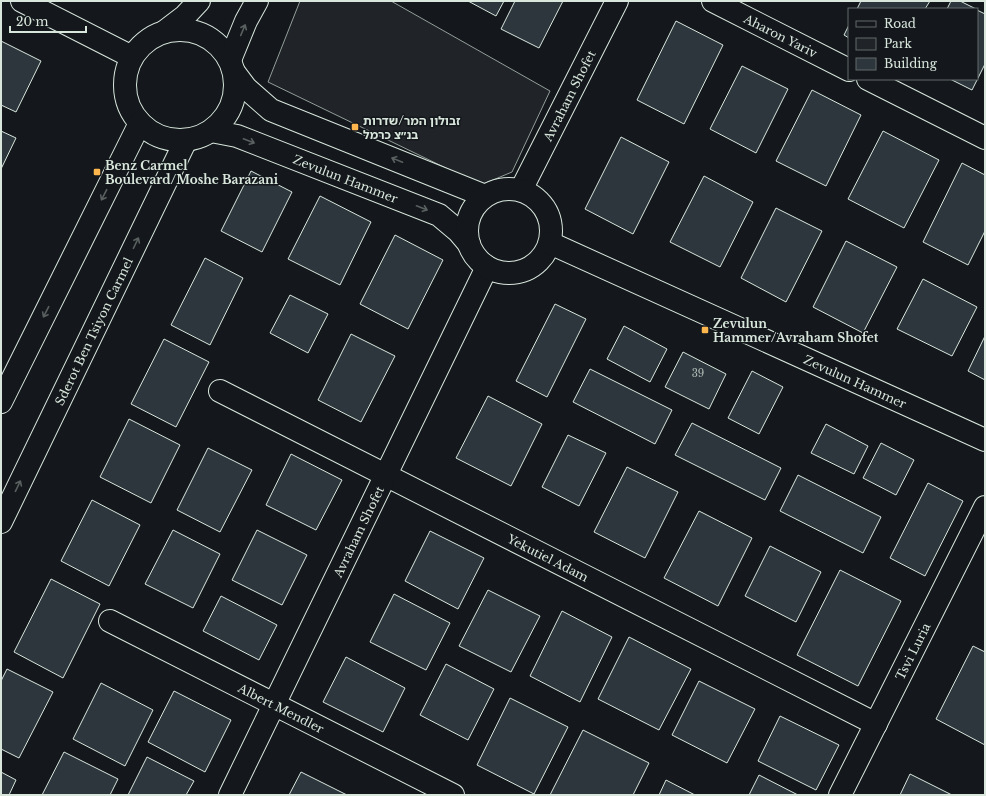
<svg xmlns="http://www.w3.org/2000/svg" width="986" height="796" font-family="'Libre Baskerville','Noto Sans Hebrew',serif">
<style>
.green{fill:#202428;stroke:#939e99}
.building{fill:#2c363c;stroke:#d8e6dc}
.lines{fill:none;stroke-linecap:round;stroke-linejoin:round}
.street-casing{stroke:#d8e6dc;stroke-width:24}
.secondary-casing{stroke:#d8e6dc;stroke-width:24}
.primary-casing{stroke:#d8e6dc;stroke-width:24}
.street{stroke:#14181c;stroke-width:22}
.secondary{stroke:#14181c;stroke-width:22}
.primary{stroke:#14181c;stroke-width:22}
.oneway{stroke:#59605f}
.poi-dot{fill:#ffb74d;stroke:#14181c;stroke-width:1.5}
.labels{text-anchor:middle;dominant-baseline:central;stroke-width:3;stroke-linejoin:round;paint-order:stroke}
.number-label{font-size:10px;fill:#adbab4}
.street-label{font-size:12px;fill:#d8e6dc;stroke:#14181c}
.poi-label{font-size:12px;font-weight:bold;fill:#d8e6dc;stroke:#14181c;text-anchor:start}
</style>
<rect width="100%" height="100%" fill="#14181c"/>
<polygon class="green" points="300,1 391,1 550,91 512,172 481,185 268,82"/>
<g class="building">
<polygon points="468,1 504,1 496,16"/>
<polygon points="515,1 563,1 539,48 501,29"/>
<polygon points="861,1 930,1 925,9 857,9"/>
<polygon points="951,1 960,1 976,9 947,9"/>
<polygon points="977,10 985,14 985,64 972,90 950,79 977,79"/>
<polygon points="676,21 723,45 684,124 637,100"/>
<polygon points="849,25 849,38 844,35"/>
<polygon points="1,41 41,61 16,112 1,105"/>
<polygon points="742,66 788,89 756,153 710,129"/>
<polygon points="812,90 861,115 826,186 776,161"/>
<polygon points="1,131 16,138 1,169"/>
<polygon points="883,131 939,160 904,228 848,199"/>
<polygon points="621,137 669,162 633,234 585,209"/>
<polygon points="962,163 985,175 985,231 968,265 923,242"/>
<polygon points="251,171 292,192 262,252 221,231"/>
<polygon points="704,176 753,202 720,267 670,242"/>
<polygon points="320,196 371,222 340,285 288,259"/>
<polygon points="776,208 822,231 786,302 741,278"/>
<polygon points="395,235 443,260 408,329 360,304"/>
<polygon points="846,241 897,267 863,333 813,307"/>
<polygon points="205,258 243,278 210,345 171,325"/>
<polygon points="923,279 977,307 952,356 897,329"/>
<polygon points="290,295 328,314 308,353 270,333"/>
<polygon points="555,304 586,319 547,397 516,381"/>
<polygon points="624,326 667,349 650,382 607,359"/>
<polygon points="351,334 395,356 361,422 318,400"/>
<polygon points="985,336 985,380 968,371"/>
<polygon points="164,339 209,362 176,427 131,404"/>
<polygon points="683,352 726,374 709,409 665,387"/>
<polygon points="590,369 672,410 655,444 573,402"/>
<polygon points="752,371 783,387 759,434 728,418"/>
<polygon points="488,396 542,424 511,486 456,458"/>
<polygon points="129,419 180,445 151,503 100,477"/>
<polygon points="692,423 781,468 765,500 675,455"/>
<polygon points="826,424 868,446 854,474 811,453"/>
<polygon points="568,435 606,453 579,506 542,487"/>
<polygon points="881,443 914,460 896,495 863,478"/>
<polygon points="208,448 252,470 220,532 177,510"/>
<polygon points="291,454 342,480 316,530 266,505"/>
<polygon points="627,467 678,492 645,558 594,532"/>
<polygon points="798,475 881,517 863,553 780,511"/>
<polygon points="928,483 963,501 925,576 890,558"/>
<polygon points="92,500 140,525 109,586 61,561"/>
<polygon points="699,511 752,538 718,606 664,578"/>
<polygon points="173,530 220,554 193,608 145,584"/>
<polygon points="257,530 307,555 282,605 232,580"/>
<polygon points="430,531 484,558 458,609 405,581"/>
<polygon points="770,546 821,572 796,622 745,596"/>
<polygon points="840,570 901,601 858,686 797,655"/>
<polygon points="51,579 100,604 63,678 14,652"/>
<polygon points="488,590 540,616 511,672 459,646"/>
<polygon points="394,594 450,623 426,670 370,642"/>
<polygon points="221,596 277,625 259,660 203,631"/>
<polygon points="562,611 612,637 580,702 530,676"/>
<polygon points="629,637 691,669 659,730 598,699"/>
<polygon points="973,646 985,652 985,745 936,719"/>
<polygon points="346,657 405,688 383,732 323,702"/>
<polygon points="446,664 494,689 468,740 420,715"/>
<polygon points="7,669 53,692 19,758 1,749 1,681"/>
<polygon points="699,681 755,709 727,763 672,735"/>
<polygon points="101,683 153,710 125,766 73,739"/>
<polygon points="174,691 231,720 205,772 148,742"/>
<polygon points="510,698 568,727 534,794 477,765"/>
<polygon points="780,716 839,745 816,790 758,761"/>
<polygon points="583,730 649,763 633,795 550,795"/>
<polygon points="64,752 118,779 110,795 42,795"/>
<polygon points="147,757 194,781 186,795 128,795"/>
<polygon points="1,772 16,780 9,795 1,795"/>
<polygon points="301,772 347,795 289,795"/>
<polygon points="910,774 952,795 900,795"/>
<polygon points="759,775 798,795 749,795"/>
<polygon points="666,780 695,795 659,795"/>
</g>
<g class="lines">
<defs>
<g id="street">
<path id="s1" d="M713,1L849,70"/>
<polyline points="868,79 985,138"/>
<path id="s2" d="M521,190L617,1"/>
<path id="s3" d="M220,391L876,724"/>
<path id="s4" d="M110,621L453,795"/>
<path id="s5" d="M230,795L487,267"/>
<path id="s6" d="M840,795L985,507"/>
</g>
<g id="secondary">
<polyline points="22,1 132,57"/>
<polyline points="234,72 246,88 271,110 485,196"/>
<path id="s7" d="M211,131L237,136L439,215L458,231L469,244"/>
<circle cx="509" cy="231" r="42"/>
<path id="s8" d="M550,243L985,440"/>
</g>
<g id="primary">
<circle cx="180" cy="85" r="55"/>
<polyline points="164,32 185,16 199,1"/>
<polyline points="230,60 246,21 257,1"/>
<polyline points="1,402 140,123"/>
<path id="s9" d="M1,522L186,140"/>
</g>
</defs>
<use href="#street" class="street-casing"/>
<use href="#secondary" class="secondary-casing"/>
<use href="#primary" class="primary-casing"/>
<use href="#street" class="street"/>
<use href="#secondary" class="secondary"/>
<use href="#primary" class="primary"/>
</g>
<defs><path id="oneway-shaft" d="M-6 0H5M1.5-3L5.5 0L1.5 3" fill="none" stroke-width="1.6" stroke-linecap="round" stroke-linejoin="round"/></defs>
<g class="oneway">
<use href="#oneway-shaft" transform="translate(243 30) rotate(-67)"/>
<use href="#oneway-shaft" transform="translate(249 141) rotate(21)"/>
<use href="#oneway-shaft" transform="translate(397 160) rotate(-158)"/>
<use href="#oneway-shaft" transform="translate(104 195) rotate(117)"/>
<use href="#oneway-shaft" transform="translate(422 208) rotate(21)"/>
<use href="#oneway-shaft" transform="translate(136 243) rotate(-64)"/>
<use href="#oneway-shaft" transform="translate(46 312) rotate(117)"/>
<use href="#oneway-shaft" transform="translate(18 486) rotate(-64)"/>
</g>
<g class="poi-dot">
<rect x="351" y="123" width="8" height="8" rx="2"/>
<rect x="93" y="168" width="8" height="8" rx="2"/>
<rect x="701" y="326" width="8" height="8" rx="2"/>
</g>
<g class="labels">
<g class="number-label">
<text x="698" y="373">39</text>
</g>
<g class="street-label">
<text stroke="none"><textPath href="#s1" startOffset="76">Aharon Yariv</textPath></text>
<text stroke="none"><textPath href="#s2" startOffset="106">Avraham Shofet</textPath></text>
<text stroke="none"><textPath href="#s7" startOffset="143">Zevulun Hammer</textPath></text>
<text stroke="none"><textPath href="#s9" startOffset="212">Sderot Ben Tsiyon Carmel</textPath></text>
<text stroke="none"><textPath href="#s8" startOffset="335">Zevulun Hammer</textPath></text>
<text stroke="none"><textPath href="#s5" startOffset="293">Avraham Shofet</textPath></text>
<text stroke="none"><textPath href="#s3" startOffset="368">Yekutiel Adam</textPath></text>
<text stroke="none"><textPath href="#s6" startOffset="161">Tsvi Luria</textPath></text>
<text stroke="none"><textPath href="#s4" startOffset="192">Albert Mendler</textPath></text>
</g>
<g class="poi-label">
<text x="363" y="120">זבולון המר/שדרות<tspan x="363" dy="14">בנ״צ כרמל</tspan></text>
<text x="105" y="165">Benz Carmel<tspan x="105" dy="14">Boulevard/Moshe Barazani</tspan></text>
<text x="713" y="323">Zevulun<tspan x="713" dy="14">Hammer/Avraham Shofet</tspan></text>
</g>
</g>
<rect width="986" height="796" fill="none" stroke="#d8e6dc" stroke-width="4"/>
<rect x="848" y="8" width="130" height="72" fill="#14181c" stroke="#626a69"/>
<rect x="856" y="21" width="20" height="6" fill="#14181c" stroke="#626a69"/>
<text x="884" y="28" font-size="12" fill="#d8e6dc">Road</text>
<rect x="856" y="38" width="20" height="12" fill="#202428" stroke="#626a69"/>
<text x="884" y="48" font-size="12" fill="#d8e6dc">Park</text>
<rect x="856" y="58" width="20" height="12" fill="#2c363c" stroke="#626a69"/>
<text x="884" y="68" font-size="12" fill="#d8e6dc">Building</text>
<path d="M10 26v6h76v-6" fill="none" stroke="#d8e6dc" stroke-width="2"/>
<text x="16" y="26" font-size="12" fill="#d8e6dc" stroke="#14181c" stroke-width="3" paint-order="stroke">20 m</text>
</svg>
